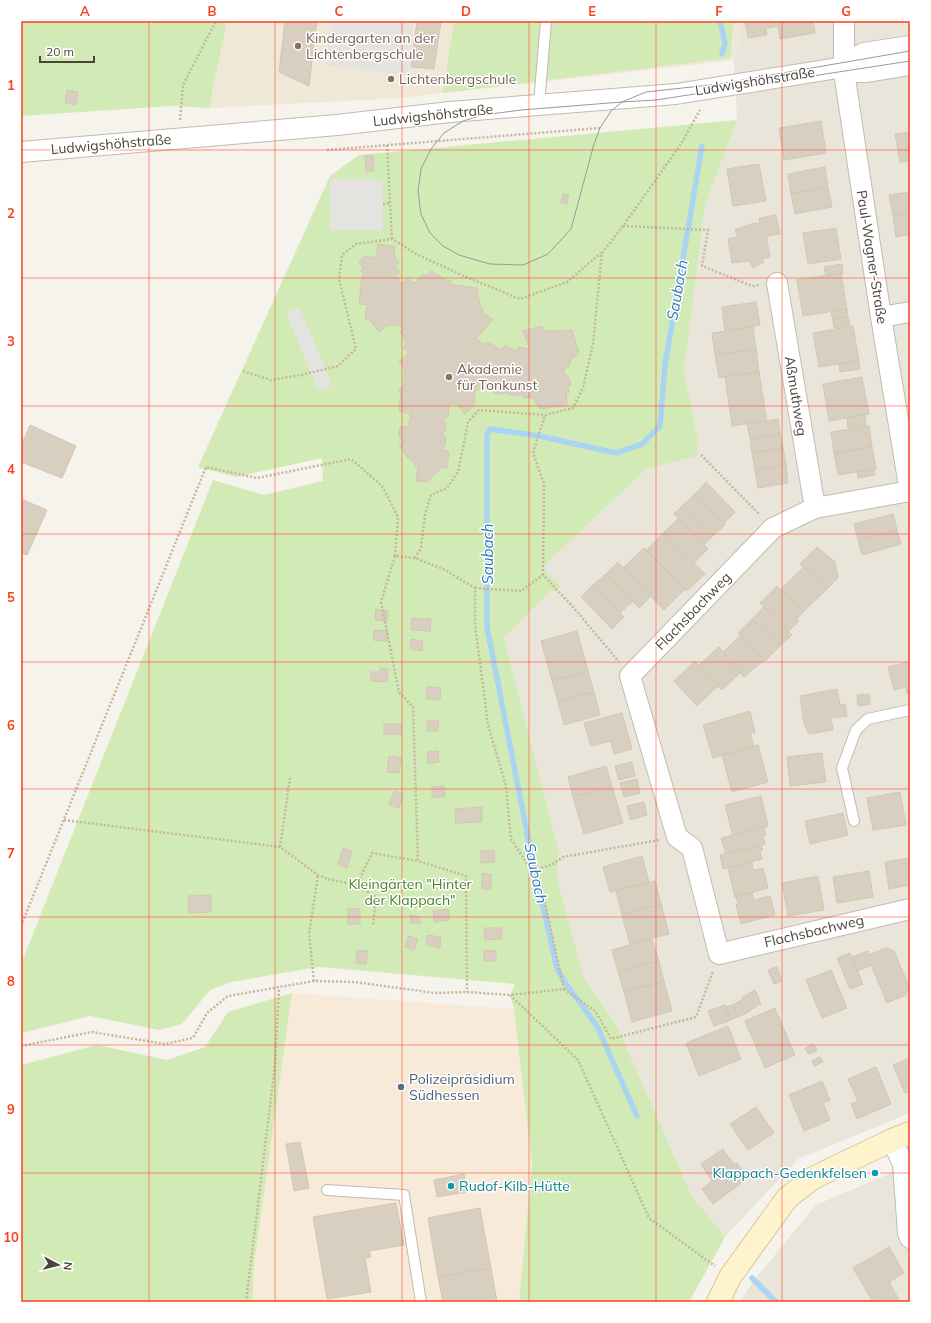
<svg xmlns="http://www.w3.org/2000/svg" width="931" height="1323" font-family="Mulish,sans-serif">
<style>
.residential{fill:#eae5da}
.commercial{fill:#f7ead8}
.education{fill:#efe8d6}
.green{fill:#d2eab5}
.parking{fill:#e5e3e0}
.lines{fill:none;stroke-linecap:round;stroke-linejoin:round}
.stream{stroke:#a9d4f2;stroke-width:5.5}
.building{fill:#d8cfc1;stroke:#d3c7b4}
.service-casing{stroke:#c2bbae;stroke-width:12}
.minor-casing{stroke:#c2bbae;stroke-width:22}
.secondary-casing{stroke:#d6c79b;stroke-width:24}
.path{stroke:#c4b79f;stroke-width:2.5;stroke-dasharray:2 2;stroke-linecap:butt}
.service{stroke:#fff;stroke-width:10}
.minor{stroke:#fff;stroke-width:20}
.secondary{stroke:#fff3cd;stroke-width:22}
.tram{stroke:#9a9a9a;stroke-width:1}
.grid{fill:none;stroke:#fc3f1d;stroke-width:1;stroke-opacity:0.55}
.education-dot{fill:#8d6e63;stroke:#fff;stroke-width:1.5}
.service-dot{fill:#5c6f8a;stroke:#fff;stroke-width:1.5}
.culture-dot{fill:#0f9aa8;stroke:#fff;stroke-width:1.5}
.labels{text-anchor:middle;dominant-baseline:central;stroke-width:3;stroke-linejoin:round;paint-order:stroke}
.education-label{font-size:14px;fill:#785e54;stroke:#fff;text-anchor:start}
.street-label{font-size:14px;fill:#4b4439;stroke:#fff}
.park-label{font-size:14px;fill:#4a7f2a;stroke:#fff}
.service-label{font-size:14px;fill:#4e5e75;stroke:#fff;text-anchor:start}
.culture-label{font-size:14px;fill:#0d838f;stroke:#fff;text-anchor:end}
.water-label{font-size:15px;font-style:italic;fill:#2e7ab2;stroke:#fff}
.neatline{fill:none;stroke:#fc3f1d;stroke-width:1.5}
.grid-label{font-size:13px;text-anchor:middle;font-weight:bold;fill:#fc3f1d}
</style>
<rect width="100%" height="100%" fill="#f6f3ec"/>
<g class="residential">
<polygon points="742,21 910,21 910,1113 798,1159 725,1237 692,1196 617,1026 584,978 557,879 559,852 504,638 549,593 561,587 543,567 646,469 697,456 698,441 684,370 705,206 737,120 734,60"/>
<polygon points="910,1165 910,1302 740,1302 755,1279 816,1205"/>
</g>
<polygon class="commercial" points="292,993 514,1009 532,1165 519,1302 252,1302 254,1265"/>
<polygon class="education" points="227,21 742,21 734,60 400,98 209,108"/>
<g class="green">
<polygon points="21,21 227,21 209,108 170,106 21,116"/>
<polygon points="454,21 734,21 730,58 443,93"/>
<polygon points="737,120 705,206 684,370 698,441 697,456 646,469 543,567 561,587 549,593 504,638 559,852 557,879 584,978 617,1026 692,1196 725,1237 689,1302 519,1302 532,1165 514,1009 510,995 515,984 319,967 231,982 210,990 182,1024 159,1030 90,1016 21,1033 21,964 213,480 264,495 323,481 322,458 236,477 198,467 330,176 359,155"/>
<polygon points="292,993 254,1265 252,1302 21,1302 21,1065 97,1045 167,1060 205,1047 228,1012"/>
</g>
<g class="parking">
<polygon points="331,21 414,21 408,75 325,65"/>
<polygon points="330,179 383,180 383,231 330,230"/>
<polygon points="300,308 332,385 318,391 286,313"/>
</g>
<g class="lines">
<g class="stream">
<polyline points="720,21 725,43 722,54"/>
<polyline points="637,1116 597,1026 566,984 557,969 530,848 487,627 487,435 490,429 539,436 616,453 642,444 660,426 665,365 702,146"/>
<polyline points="752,1278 776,1302"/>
</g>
</g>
<g class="building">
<polygon points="285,21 317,21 309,86 279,72"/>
<polygon points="417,21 441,21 434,69 411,67"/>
<polygon points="745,21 813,21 815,33 780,39 778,26 766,28 767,35 748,38"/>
<polygon points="67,90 78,92 76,105 65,103"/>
<polygon points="821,121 826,153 784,160 779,128"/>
<polygon points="910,132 910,161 900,162 895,134"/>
<polygon points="373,155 374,171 366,172 365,156"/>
<polygon points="759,164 766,201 733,206 727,169"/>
<polygon points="825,167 828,187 791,194 788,174"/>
<polygon points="828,187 832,207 795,214 791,194"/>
<polygon points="910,192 910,213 893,216 889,195"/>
<polygon points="563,194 569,195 567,204 561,203"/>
<polygon points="910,213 910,234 896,237 893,216"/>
<polygon points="776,215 780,234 768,236 767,241 770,257 762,259 764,262 753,268 749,261 732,263 728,239 738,237 735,230 754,223 760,224 759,218"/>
<polygon points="836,228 841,259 808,264 803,233"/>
<polygon points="378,244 395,246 394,255 397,261 399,261 399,263 395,265 397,270 399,270 399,273 396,274 397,278 399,278 398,282 404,283 407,278 414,283 424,274 426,277 431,271 446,280 451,281 450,284 477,288 480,307 484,310 482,313 493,319 476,339 483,344 487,342 502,350 505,345 516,351 519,347 525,348 530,350 523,331 542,326 545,331 572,330 579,353 571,359 569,367 565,367 564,375 568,376 571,385 568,386 569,393 566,393 567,405 540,409 533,398 522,397 522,393 519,396 508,394 508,391 504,394 494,393 495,387 483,385 475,392 474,406 465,414 457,404 449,404 448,416 441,422 446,422 445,431 441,435 446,436 445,446 441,449 449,452 447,468 442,467 427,482 416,481 418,465 416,466 411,459 407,457 399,445 403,442 399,436 400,426 408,427 411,414 399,411 401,393 398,390 404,384 405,370 399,362 407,355 408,350 404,349 406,342 400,333 403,328 397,324 394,326 387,325 379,332 370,320 365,319 367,305 359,304 362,276 364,275 361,271 363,268 359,262 365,256 376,258"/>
<polygon points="842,264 843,273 826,276 824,267"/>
<polygon points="841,273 847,309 803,316 797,280"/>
<polygon points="756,302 760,325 725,331 722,307"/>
<polygon points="847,309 848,317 833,320 831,312"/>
<polygon points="848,317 850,325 834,328 833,320"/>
<polygon points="853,326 859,361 819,367 813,333"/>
<polygon points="753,327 756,349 715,355 712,333"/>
<polygon points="756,349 759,372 719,378 715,355"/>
<polygon points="859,361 860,369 840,372 839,364"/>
<polygon points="759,372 767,421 732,426 725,377"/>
<polygon points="862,377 869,414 829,421 823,384"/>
<polygon points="865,415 866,425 848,428 847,418"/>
<polygon points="778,419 780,434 750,439 747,424"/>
<polygon points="30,425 76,446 62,478 21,462 21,446"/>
<polygon points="869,426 872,447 834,453 831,432"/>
<polygon points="780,434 783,448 752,453 750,439"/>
<polygon points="872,447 876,469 838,475 834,453"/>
<polygon points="783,448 786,465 755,470 752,453"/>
<polygon points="786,465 788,483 758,488 755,470"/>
<polygon points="874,469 875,475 858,478 857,472"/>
<polygon points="706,482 735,512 724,523 695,494"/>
<polygon points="695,494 725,525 713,536 683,505"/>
<polygon points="21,499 47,510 27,555 21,553"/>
<polygon points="683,505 713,536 704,545 674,514"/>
<polygon points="893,514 897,530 858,540 854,524"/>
<polygon points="678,519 708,549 694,563 664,532"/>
<polygon points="897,530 901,544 862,555 858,540"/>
<polygon points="664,532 705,574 687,591 647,550"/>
<polygon points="817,547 835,562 838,578 826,590 800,564"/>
<polygon points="644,548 685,589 664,610 623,568"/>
<polygon points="618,562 651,596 639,608 606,574"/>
<polygon points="804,567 826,590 803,612 781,589"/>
<polygon points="606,574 632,602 620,613 593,585"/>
<polygon points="593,585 624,617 612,629 581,597"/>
<polygon points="777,586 803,612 797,619 799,621 789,631 760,603"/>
<polygon points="764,607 792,635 779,647 752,619"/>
<polygon points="376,609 388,611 387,621 375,620"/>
<polygon points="412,618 431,619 430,631 411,630"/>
<polygon points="752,619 779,647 765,661 738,633"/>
<polygon points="374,630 388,631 387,641 373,640"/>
<polygon points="577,631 588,671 552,681 541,641"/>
<polygon points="741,635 764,660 744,677 723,652"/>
<polygon points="411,639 423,641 422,651 410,649"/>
<polygon points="719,647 740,673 722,690 699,665"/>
<polygon points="695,661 718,686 697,706 674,681"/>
<polygon points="910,662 910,694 907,694 906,687 894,690 888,667"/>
<polygon points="380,668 388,669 387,682 371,681 371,672 380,672"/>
<polygon points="588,671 594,692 558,702 552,681"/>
<polygon points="427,687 441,688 440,700 426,699"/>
<polygon points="837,689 840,705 845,704 847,716 831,718 833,730 809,734 804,724 800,696"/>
<polygon points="594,692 600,715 564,725 558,702"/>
<polygon points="869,694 870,704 858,706 857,695"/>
<polygon points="750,711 755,733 750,733 754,746 713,758 703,725"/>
<polygon points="622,713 632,749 614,754 611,741 591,746 584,723"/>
<polygon points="427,721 439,721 438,731 427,731"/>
<rect x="384" y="724" width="17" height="10"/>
<polygon points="758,745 768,782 732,792 722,755"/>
<polygon points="438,751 439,762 428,764 427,752"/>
<polygon points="822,753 826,782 790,786 787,757"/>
<polygon points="389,756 401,758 399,773 387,772"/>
<polygon points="632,762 635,776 619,780 615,766"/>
<polygon points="606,766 612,786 573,797 568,777"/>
<polygon points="637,779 640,793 624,797 620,783"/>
<polygon points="444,786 445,797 432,797 432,787"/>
<polygon points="612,786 623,823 584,834 573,797"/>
<polygon points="394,791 403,794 399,808 389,805"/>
<polygon points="900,792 906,825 873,830 867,798"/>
<polygon points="761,796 768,826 733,836 725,805"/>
<polygon points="644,802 647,815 630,820 627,806"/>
<polygon points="482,807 482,822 456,823 455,809"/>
<polygon points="843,813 848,835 810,844 805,821"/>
<polygon points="764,827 766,835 763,835 765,844 726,854 721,838"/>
<polygon points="761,845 763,850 760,851 762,859 723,869 720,855"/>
<polygon points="343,848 352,851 347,868 338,865"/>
<polygon points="494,850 495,862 481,863 481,851"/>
<polygon points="642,856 649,882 610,892 603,867"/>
<polygon points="910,858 910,885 889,889 885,862"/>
<polygon points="752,862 753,870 763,868 768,888 735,897 728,868"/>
<polygon points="869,871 873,897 837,903 833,877"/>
<polygon points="482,873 491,874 491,889 482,889"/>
<polygon points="818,876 824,910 788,916 782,883"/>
<polygon points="655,881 661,904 622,915 616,891"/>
<polygon points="752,893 754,900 770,896 775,915 741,924 736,905 738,904 736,897"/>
<polygon points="211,895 211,912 189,913 188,896"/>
<polygon points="661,904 669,934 630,944 622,915"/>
<polygon points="348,908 360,909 360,924 348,924"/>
<polygon points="448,909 450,920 434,922 433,911"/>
<polygon points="411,915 420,917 420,924 410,923"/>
<polygon points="484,928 502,928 502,939 485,940"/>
<polygon points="427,935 441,937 440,948 426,945"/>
<polygon points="408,936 418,939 414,950 405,947"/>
<polygon points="652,939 659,961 618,972 612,950"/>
<polygon points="886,948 894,951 909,986 906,995 887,1003 871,965 858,971 852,957 868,951 869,955"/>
<polygon points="357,950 368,951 366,964 356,963"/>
<polygon points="484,950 496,951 496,961 484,961"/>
<polygon points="850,953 863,984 850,989 837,958"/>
<polygon points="659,961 664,981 624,992 618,972"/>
<polygon points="777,967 782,981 774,984 768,970"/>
<polygon points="831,970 847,1008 822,1018 806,980"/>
<polygon points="664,981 672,1011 632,1022 624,992"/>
<polygon points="755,990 761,1004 755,1006 756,1007 750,1010 750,1011 745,1014 737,1017 733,1005 743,999 743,997 750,994 749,993"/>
<polygon points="725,1005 731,1020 714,1026 708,1011"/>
<polygon points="733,1005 737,1017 731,1020 726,1007"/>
<polygon points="775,1008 795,1055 765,1068 745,1021"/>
<polygon points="728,1026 741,1059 699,1076 686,1043"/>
<polygon points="814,1044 817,1051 808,1054 805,1048"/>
<polygon points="820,1057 823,1062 814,1066 812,1061"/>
<polygon points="910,1058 910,1091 905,1093 893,1065"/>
<polygon points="876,1067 891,1104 857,1119 851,1104 858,1101 848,1079"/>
<polygon points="822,1081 830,1100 823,1103 830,1120 804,1131 789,1095"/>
<polygon points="756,1107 774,1133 748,1150 730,1124"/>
<polygon points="300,1142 309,1188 294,1191 286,1144"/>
<polygon points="723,1149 734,1165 737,1163 748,1178 713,1204 702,1189 712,1181 701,1164"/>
<polygon points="464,1174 467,1192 437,1197 434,1180"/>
<polygon points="396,1203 404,1245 369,1251 371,1257 365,1258 371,1292 327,1299 313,1217"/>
<polygon points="480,1208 491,1268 438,1277 428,1218"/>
<polygon points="889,1247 904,1273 889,1282 899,1300 896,1302 873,1302 853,1268"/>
<polygon points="491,1268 497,1302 443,1302 438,1277"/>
</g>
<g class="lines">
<defs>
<g id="service">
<polyline points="539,104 546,21"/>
<polyline points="854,821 842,768 856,730 868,719 910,710"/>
<polyline points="327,1190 404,1195 421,1302"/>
</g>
<g id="minor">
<polyline points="844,21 844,72 881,317 910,492"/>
<polyline points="844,63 864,53 910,46"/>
<polyline points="844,72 867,72 910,65"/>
<polyline points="21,152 337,125 450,112 676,94 844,67"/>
<polyline points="777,283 815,508"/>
<polyline points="881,317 910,312"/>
<polyline points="910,491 815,508 773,528 630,676 677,837 692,848 719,954 910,909"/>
<polyline points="892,1140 903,1164 908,1233 910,1238"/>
</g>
<polyline id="secondary" points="718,1302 730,1277 787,1198 813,1178 892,1140 910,1133"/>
</defs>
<use href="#service" class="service-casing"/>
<use href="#minor" class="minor-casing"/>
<use href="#secondary" class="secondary-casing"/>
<g class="path">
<polyline points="180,120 183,85 216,21"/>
<polyline points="387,145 392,239"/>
<polyline points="327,150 600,128"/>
<polyline points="383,204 390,203"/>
<polyline points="623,226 708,230 702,266 752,286 759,285"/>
<polyline points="243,371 271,380 301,375 338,366 356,349 339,279 342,255 356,244 392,239 418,255 466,277 520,299 567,282 601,253"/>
<polyline points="701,455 760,515"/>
<polyline points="395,556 381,602 399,692 413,707 418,861 466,876 467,992"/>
<polyline points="415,558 421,548 425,514 431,495 447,488 458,472 468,422 479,410 545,415 573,408 583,388 593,344 602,253 623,226 681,144 700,110"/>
<polyline points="543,575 544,484 533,453 545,415"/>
<polyline points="475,588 521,591 543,575 574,608 619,662"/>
<polyline points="64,820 280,847 318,875 328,879 357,885 372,853 418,861"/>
<polyline points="280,847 290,778"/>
<path d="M529,867C545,869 551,866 563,857L659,840"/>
<polyline points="357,885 376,897 373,925"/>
<polyline points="21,926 206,467 257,478 351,459 382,486 398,517 395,556 415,558 443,569 475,588 475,625 488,725 506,786 511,839 541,885 564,989 510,995 578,1060 649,1218 715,1266"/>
<polyline points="314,981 309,934 318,875"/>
<polyline points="564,989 596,1012 611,1039 696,1017 713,971"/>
<polyline points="21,1046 92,1032 165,1044 193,1038 207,1013 228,996 314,981 355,982 435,993 467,992 510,995"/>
<polyline points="246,1302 275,1065 279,988"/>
</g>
<use href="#service" class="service"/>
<use href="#minor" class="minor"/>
<use href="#secondary" class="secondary"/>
<polyline class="tram" points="910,51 719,84 646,92 622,102 611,111 600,128 594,144 571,229 548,254 523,265 490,264 459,255 443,246 430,233 421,214 418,191 421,169 431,149 444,133 463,121 483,115 521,110 622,102 656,100 910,61"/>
</g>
<path class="grid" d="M149,21V1302M275,21V1302M402,21V1302M529,21V1302M656,21V1302M782,21V1302M21,150H910M21,278H910M21,406H910M21,534H910M21,662H910M21,789H910M21,917H910M21,1045H910M21,1173H910"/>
<g class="education-dot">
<circle cx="298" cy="46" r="4"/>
<circle cx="391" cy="79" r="4"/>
<circle cx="449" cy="377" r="4"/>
</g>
<circle class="service-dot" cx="401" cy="1087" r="4"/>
<g class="culture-dot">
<circle cx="875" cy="1173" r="4"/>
<circle cx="451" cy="1186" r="4"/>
</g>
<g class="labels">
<g class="education-label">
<text x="306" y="38">Kindergarten an der<tspan x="306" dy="16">Lichtenbergschule</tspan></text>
<text x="399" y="79">Lichtenbergschule</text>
<text x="457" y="369">Akademie<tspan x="457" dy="16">für Tonkunst</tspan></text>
</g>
<g class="street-label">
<text transform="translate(755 81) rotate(-9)">Ludwigshöhstraße</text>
<text transform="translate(433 115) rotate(-6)">Ludwigshöhstraße</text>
<text transform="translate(111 144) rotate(-5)">Ludwigshöhstraße</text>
<text transform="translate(872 257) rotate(81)">Paul-Wagner-Straße</text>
<text transform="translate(796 396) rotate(81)">Aßmuthweg</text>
<text transform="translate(693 611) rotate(-46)">Flachsbachweg</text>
<text transform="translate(814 931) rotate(-13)">Flachsbachweg</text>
</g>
<g class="park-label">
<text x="410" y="884">Kleingärten "Hinter<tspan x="410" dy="16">der Klappach"</tspan></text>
</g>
<g class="service-label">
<text x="409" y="1079">Polizeipräsidium<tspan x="409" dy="16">Südhessen</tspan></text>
</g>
<g class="culture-label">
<text x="867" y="1173">Klappach-Gedenkfelsen</text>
<text x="459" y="1186" text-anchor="start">Rudof-Kilb-Hütte</text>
</g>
<g class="water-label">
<text transform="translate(677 290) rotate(-80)">Saubach</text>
<text transform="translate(487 554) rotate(-90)">Saubach</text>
<text transform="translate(536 873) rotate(78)">Saubach</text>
</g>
</g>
<rect width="931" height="1323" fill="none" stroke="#ffffff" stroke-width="44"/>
<g transform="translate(58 1265) rotate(97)" stroke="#ffffff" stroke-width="3" paint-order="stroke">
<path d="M0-3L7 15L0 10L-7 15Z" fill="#4b4439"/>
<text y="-6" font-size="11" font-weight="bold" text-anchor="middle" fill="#4b4439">N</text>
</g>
<path d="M40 56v6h54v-6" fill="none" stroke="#4b4439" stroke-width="2"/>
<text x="46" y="56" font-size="12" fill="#4b4439" stroke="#ffffff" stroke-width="3" paint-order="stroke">20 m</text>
<rect x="22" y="22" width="887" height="1279" class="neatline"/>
<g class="grid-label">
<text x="85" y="16">A</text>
<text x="212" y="16">B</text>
<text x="339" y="16">C</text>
<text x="466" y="16">D</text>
<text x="592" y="16">E</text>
<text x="719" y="16">F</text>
<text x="846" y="16">G</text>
<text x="11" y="90">1</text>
<text x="11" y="218">2</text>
<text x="11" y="346">3</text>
<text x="11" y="474">4</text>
<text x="11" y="602">5</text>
<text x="11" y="730">6</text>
<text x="11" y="858">7</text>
<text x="11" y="986">8</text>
<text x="11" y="1114">9</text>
<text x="11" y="1242">10</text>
</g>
</svg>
